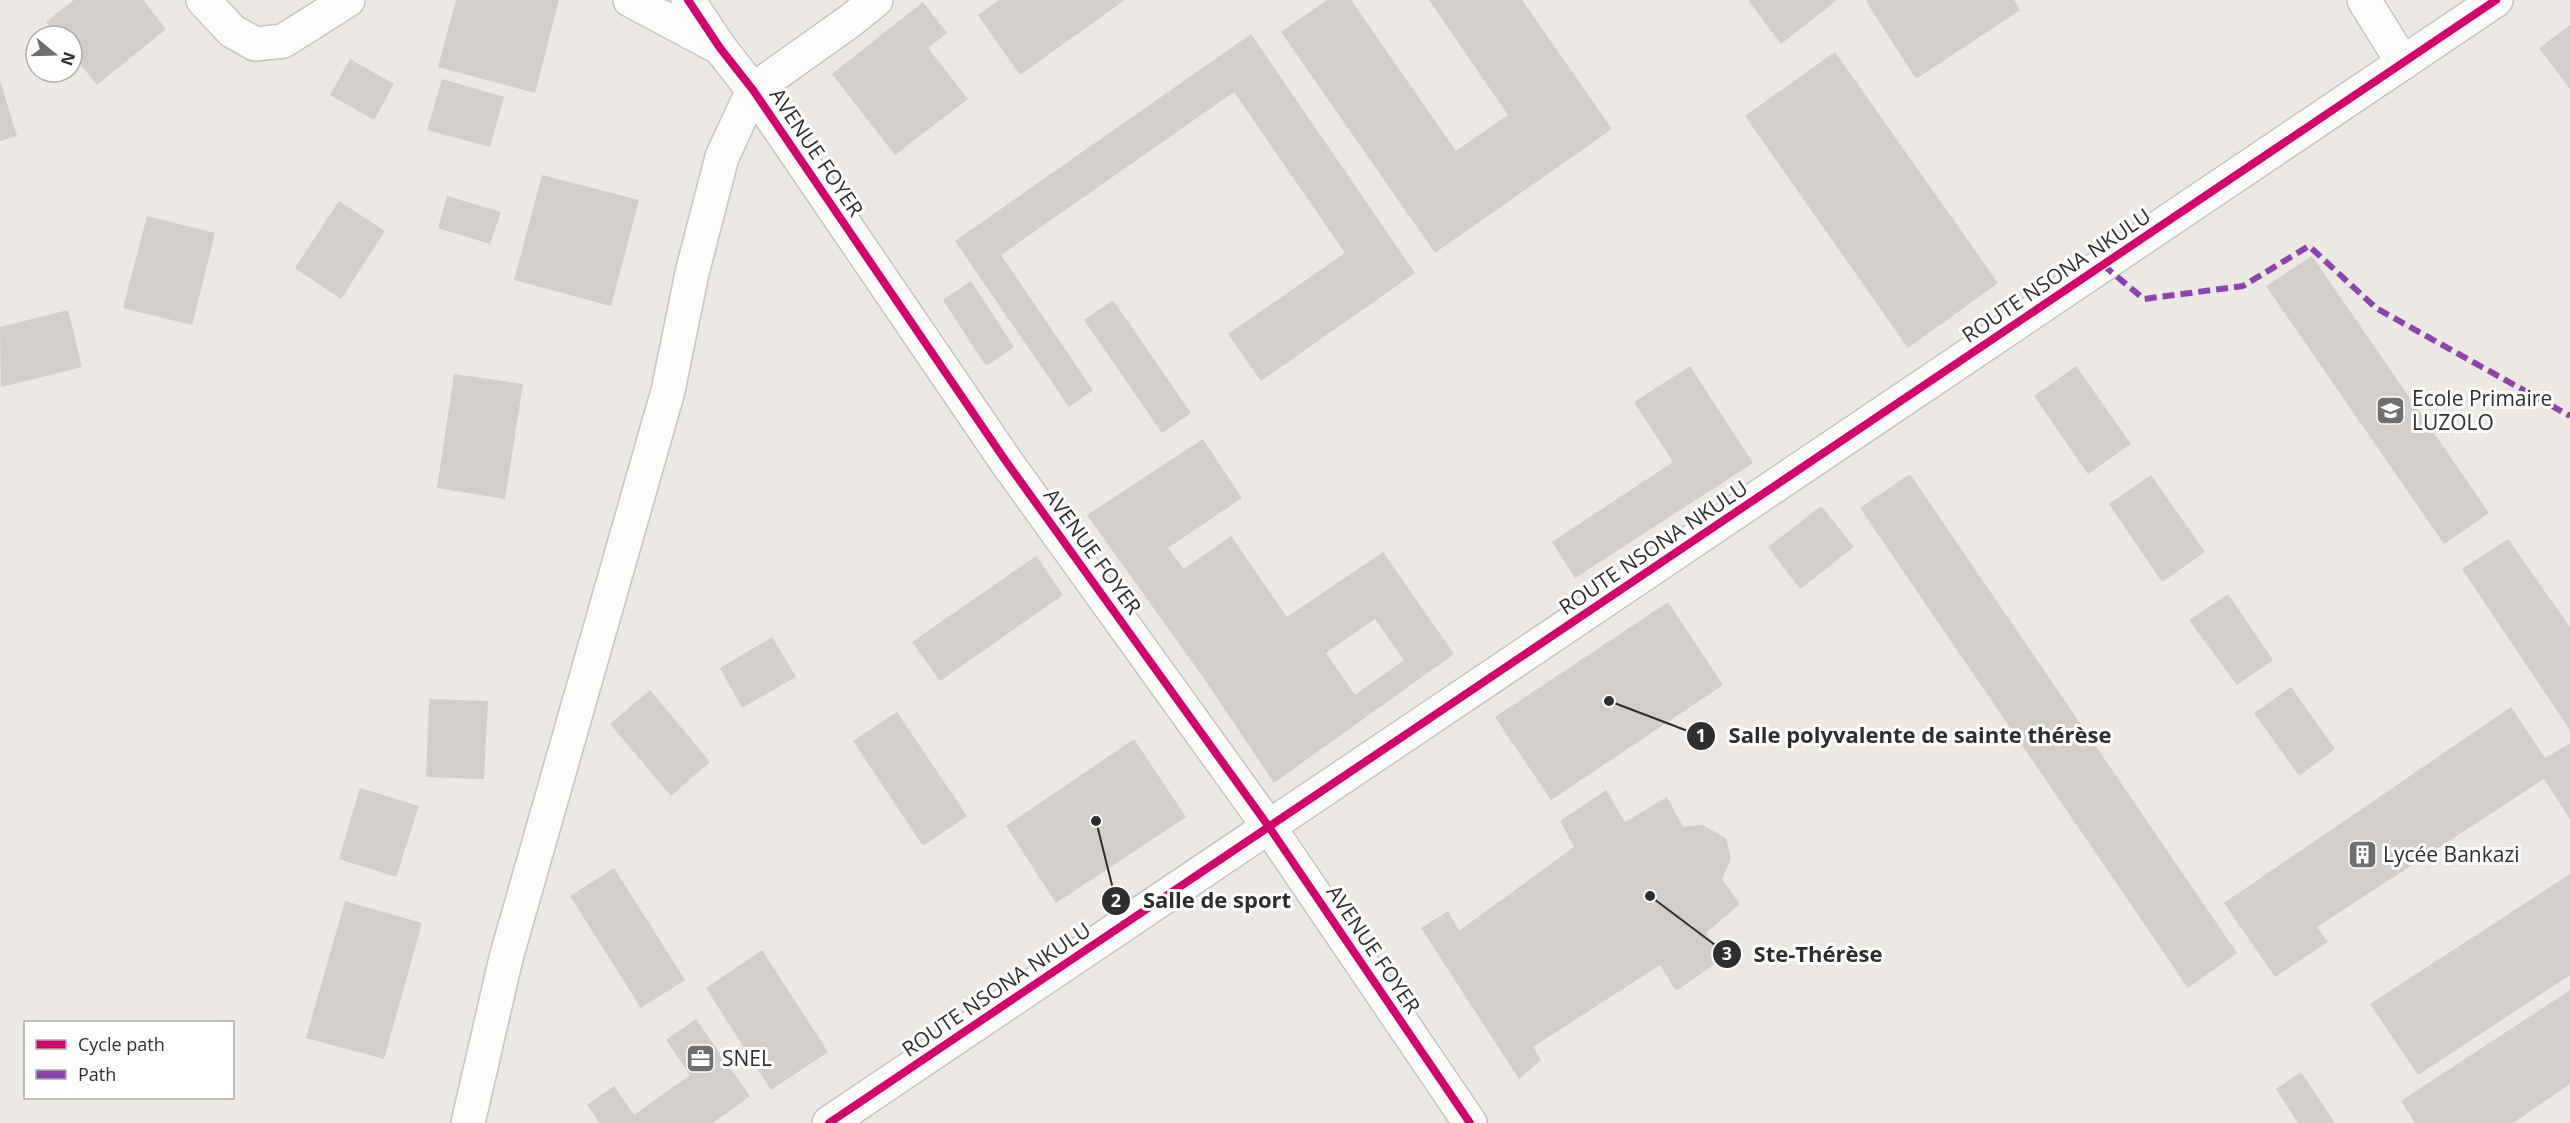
<svg xmlns="http://www.w3.org/2000/svg" width="2570" height="1123" font-family="'Open Sans',sans-serif">
<style>
.building{fill:#d1cecb;fill-rule:evenodd}
.lines{fill:none;stroke-linecap:round;stroke-linejoin:round}
.minor-casing{stroke:#c5c4c5;stroke-width:36}
.tertiary-casing{stroke:#c5c4c5;stroke-width:36}
.minor{stroke:#fcfcfb;stroke-width:33}
.tertiary{stroke:#fcfcfb;stroke-width:33}
.quiet{stroke:#8e44ad;stroke-width:6;stroke-dasharray:12 6;stroke-linecap:butt}
.cycleway-casing{stroke:#fff;stroke-width:11}
.cycleway{stroke:#d6006c;stroke-width:8}
.labels{text-anchor:middle;dominant-baseline:central;stroke-width:6;stroke-linejoin:round;paint-order:stroke}
.street-label{font-size:21px;fill:#2e2e2e;stroke:#fff}
.poi-label{font-size:21px;fill:#2e2e2e;stroke:#fff;text-anchor:start}
.leader{fill:none;stroke:#2e2e2e;stroke-width:2}
.callout-dot{fill:#2e2e2e;stroke:#fff;stroke-width:2}
.mark-label{font-size:18px;text-anchor:middle;font-weight:bold;fill:#fff}
.callout-label{font-size:22px;text-anchor:middle;font-weight:bold;fill:#2e2e2e;stroke:#fff;stroke-width:6;stroke-linejoin:round;paint-order:stroke}
</style>
<rect width="100%" height="100%" fill="#ece8e4"/>
<g class="building">
<polygon points="74,0 143,0 166,29 97,85 72,54 72,36 57,36 46,22"/>
<polygon points="456,0 559,0 535,93 438,67"/>
<polygon points="999,0 1125,0 1020,75 978,15"/>
<polygon points="1327,0 1351,0 1456,151 1508,115 1429,0 1522,0 1612,129 1435,253 1281,32"/>
<polygon points="1748,0 1837,0 1781,44"/>
<polygon points="1868,0 2014,0 2020,10 1916,79 1866,1"/>
<polygon points="923,2 947,33 928,48 968,99 895,155 832,74"/>
<polygon points="2570,25 2570,89 2539,48"/>
<polygon points="1251,34 1415,273 1261,381 1228,334 1345,253 1234,92 1001,255 1093,390 1069,407 955,241"/>
<polygon points="1835,52 1998,283 1908,348 1745,116"/>
<polygon points="350,59 394,84 374,120 330,95"/>
<polygon points="442,79 504,97 490,147 427,130"/>
<polygon points="0,81 17,136 0,141"/>
<polygon points="542,175 639,200 611,306 514,280"/>
<polygon points="447,196 501,212 490,244 438,228"/>
<polygon points="339,201 385,231 341,299 295,268"/>
<polygon points="147,216 215,233 192,325 123,308"/>
<polygon points="2312,256 2489,513 2444,544 2266,286"/>
<polygon points="971,281 1014,347 986,366 943,300"/>
<polygon points="1113,300 1191,413 1162,433 1084,320"/>
<polygon points="68,310 82,367 1,387 0,327"/>
<polygon points="1690,366 1753,463 1575,578 1552,542 1673,462 1634,402"/>
<polygon points="2076,366 2131,444 2088,474 2034,396"/>
<polygon points="454,374 523,384 505,499 437,488"/>
<path d="M1203,439L1242,498L1168,548L1184,569L1231,536L1287,617L1383,552L1454,654L1274,783L1203,677L1087,515ZM1375,619L1404,660L1355,695L1326,653Z"/>
<polygon points="1910,474 2237,953 2188,988 1860,508"/>
<polygon points="2151,475 2205,552 2162,582 2109,504"/>
<polygon points="1821,506 1854,547 1800,589 1768,547"/>
<polygon points="2508,539 2570,627 2570,730 2462,569"/>
<polygon points="1036,556 1063,595 940,681 912,642"/>
<polygon points="2228,594 2273,660 2237,685 2189,620"/>
<polygon points="1668,602 1723,685 1551,800 1495,717"/>
<polygon points="772,637 796,677 742,708 720,668"/>
<polygon points="2291,687 2335,749 2299,776 2254,713"/>
<polygon points="650,690 710,762 671,796 610,724"/>
<polygon points="429,699 488,701 484,779 426,777"/>
<polygon points="2511,707 2545,758 2570,743 2570,819 2544,779 2317,927 2328,942 2275,977 2224,903"/>
<polygon points="897,712 967,816 923,846 853,741"/>
<polygon points="1134,739 1186,817 1056,903 1006,826"/>
<polygon points="360,788 419,806 396,877 339,859"/>
<polygon points="1606,790 1625,822 1667,797 1683,827 1702,825 1726,838 1731,859 1722,879 1740,904 1706,933 1724,958 1676,991 1660,965 1533,1047 1541,1060 1519,1079 1421,928 1448,911 1459,931 1574,847 1560,821"/>
<polygon points="614,868 685,980 641,1008 570,896"/>
<polygon points="2570,874 2570,975 2418,1075 2370,1004"/>
<polygon points="345,901 422,923 384,1059 306,1038"/>
<polygon points="762,950 828,1052 771,1090 706,988"/>
<polygon points="2570,990 2570,1084 2513,1123 2415,1123 2401,1101"/>
<polygon points="696,1019 750,1096 713,1123 600,1123 587,1105 614,1086 634,1115 690,1075 666,1040"/>
<polygon points="2301,1072 2335,1123 2298,1123 2276,1089"/>
</g>
<g class="lines">
<defs>
<g id="minor">
<polyline points="203,0 232,31 255,44 283,41 348,0"/>
<polyline points="630,0 716,46"/>
<polyline points="688,0 720,48 753,90 1005,460 1269,827 1470,1123"/>
<polyline points="2364,0 2403,63"/>
<polyline points="468,1123 506,958 668,391 692,273 722,157 753,90 850,21 876,0"/>
</g>
<polyline id="tertiary" points="829,1123 2496,0"/>
</defs>
<use href="#minor" class="minor-casing"/>
<use href="#tertiary" class="tertiary-casing"/>
<use href="#minor" class="minor"/>
<use href="#tertiary" class="tertiary"/>
<polyline class="quiet" points="2103,265 2144,299 2243,286 2309,246 2376,308 2570,416"/>
<defs>
<g id="cycleway">
<polyline points="688,0 720,48 753,90 1005,460 1269,827 1470,1123"/>
<polyline points="829,1123 2496,0"/>
</g>
</defs>
<use href="#cycleway" class="cycleway-casing"/>
<use href="#cycleway" class="cycleway"/>
</g>
<defs>
<symbol id="school-square" viewBox="-11 -11 22 22"><rect x="-9" y="-9" width="18" height="18" rx="4" fill="#706f6e" stroke="#fff"/><path d="M0-5L7-2L0 1L-7-2ZM-4 1L0 2.5L4 1V4Q0 6-4 4Z" fill="#fff"/></symbol>
<symbol id="building-square" viewBox="-11 -11 22 22"><rect x="-9" y="-9" width="18" height="18" rx="4" fill="#706f6e" stroke="#fff"/><path d="M-4-6H4V6H1V3H-1V6H-4ZM-2.5-4.3h1.7v1.8h-1.7ZM.8-4.3h1.7v1.8H.8ZM-2.5-1h1.7V.8h-1.7ZM.8-1h1.7V.8H.8Z" fill="#fff"/></symbol>
<symbol id="office-square" viewBox="-11 -11 22 22"><rect x="-9" y="-9" width="18" height="18" rx="4" fill="#706f6e" stroke="#fff"/><path d="M-6-3h4V-5.5h4V-3h4V5H-6ZM-1-4.5V-3h2v-1.5ZM-6 0V1H6V0Z" fill="#fff"/></symbol>
</defs>
<g fill-rule="evenodd">
<use href="#school-square" x="2374" y="394" width="33" height="33"/>
<use href="#building-square" x="2346" y="838" width="33" height="33"/>
<use href="#office-square" x="684" y="1042" width="33" height="33"/>
</g>
<g class="labels">
<g class="street-label">
<text transform="translate(817 152) rotate(56)">AVENUE FOYER</text>
<text transform="translate(2056 275) rotate(-34)">ROUTE NSONA NKULU</text>
<text transform="translate(1653 547) rotate(-34)">ROUTE NSONA NKULU</text>
<text transform="translate(1093 551) rotate(54)">AVENUE FOYER</text>
<text transform="translate(1374 949) rotate(56)">AVENUE FOYER</text>
<text transform="translate(996 989) rotate(-34)">ROUTE NSONA NKULU</text>
</g>
<g class="poi-label">
<text x="2412" y="398">Ecole Primaire<tspan x="2412" dy="24">LUZOLO</tspan></text>
<text x="2383" y="854">Lycée Bankazi</text>
<text x="722" y="1058">SNEL</text>
</g>
</g>
<path class="leader" d="M1609 701L1701 736M1096 821L1116 901M1650 896L1727 954"/>
<g class="callout-dot">
<circle cx="1609" cy="701" r="6"/>
<circle cx="1096" cy="821" r="6"/>
<circle cx="1650" cy="896" r="6"/>
<circle cx="1701" cy="736" r="15"/>
<circle cx="1116" cy="901" r="15"/>
<circle cx="1727" cy="954" r="15"/>
</g>
<g class="mark-label">
<text x="1701" y="742">1</text>
<text x="1116" y="907">2</text>
<text x="1727" y="960">3</text>
</g>
<g class="callout-label">
<text x="1920" y="743">Salle polyvalente de sainte thérèse</text>
<text x="1217" y="908">Salle de sport</text>
<text x="1818" y="962">Ste-Thérèse</text>
</g>
<rect x="24" y="1021" width="210" height="78" fill="#ffffff" stroke="#ababab" stroke-width="1.5"/>
<rect x="36" y="1040" width="30" height="9" fill="#d6006c" stroke="#ababab" stroke-width="1.5"/>
<text x="78" y="1051" font-size="18" fill="#2e2e2e">Cycle path</text>
<rect x="36" y="1070" width="30" height="9" fill="#8e44ad" stroke="#ababab" stroke-width="1.5"/>
<text x="78" y="1081" font-size="18" fill="#2e2e2e">Path</text>
<g transform="translate(54 54) rotate(109)"><circle r="28" fill="#ffffff" stroke="#ababab" stroke-width="1.5"/>
<path d="M0-4.5L10 22L0 15L-10 22Z" fill="#706f6e"/>
<text y="-9" font-size="16" font-weight="bold" text-anchor="middle" fill="#2e2e2e">N</text>
</g>
</svg>
